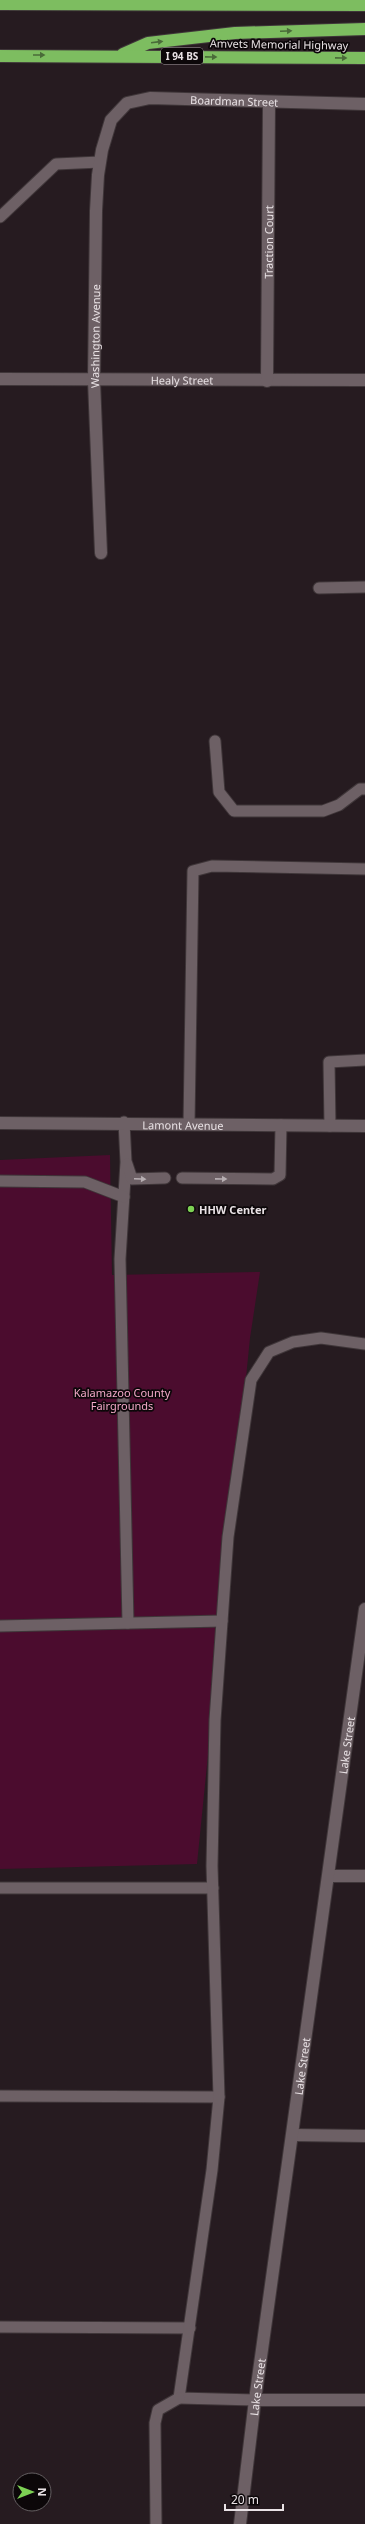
<svg xmlns="http://www.w3.org/2000/svg" width="365" height="2524" font-family="'Noto Sans',sans-serif">
<style>
.green{fill:#4b0c2e}
.lines{fill:none;stroke-linecap:round;stroke-linejoin:round}
.lane-casing{stroke:#3f3639;stroke-width:13}
.street-casing{stroke:#3f3639;stroke-width:14}
.highway-casing{stroke:#3f3639;stroke-width:14}
.lane{stroke:#6d6065;stroke-width:11}
.street{stroke:#6d6065;stroke-width:12}
.highway{stroke:#7dbd60;stroke-width:12}
.oneway{fill:#4a6b39}
.oneway2{fill:#b7aeb2}
.poi-dot{fill:#7dd154;stroke:#0c0709;stroke-width:1.5}
.labels{text-anchor:middle;dominant-baseline:central;stroke-width:3.5;stroke-linejoin:round;paint-order:stroke}
.shield{fill:#0c0709;stroke:#a7a0a3;stroke-width:1}
.shield-label{font-size:10px;font-weight:bold;fill:#e9e2e5}
.street-label{font-size:11px;fill:#e9e2e5;stroke:#0c0709}
.poi-label{font-size:11px;font-weight:bold;fill:#e9e2e5;stroke:#0c0709;text-anchor:start}
.park-label{font-size:11px;fill:#f2a8c7;stroke:#0c0709}
</style>
<rect width="100%" height="100%" fill="#261b20"/>
<polygon class="green" points="110,1155 112,1275 260,1272 250,1338 197,1864 0,1869 0,1160"/>
<g class="lines">
<defs>
<g id="lane">
<polyline points="0,217 56,164 100,162"/>
<polyline points="319,588 365,587"/>
<polyline points="215,741 219,792 234,811 323,811 339,805 360,789 365,789"/>
<polyline points="124,1122 126,1162 120,1259 128,1623"/>
<polyline points="189,1124 193,871 212,866 365,869"/>
<polyline points="330,1126 329,1062 365,1060"/>
<polyline points="127,1164 132,1179 165,1178"/>
<polyline points="182,1178 273,1179 280,1175 281,1125"/>
<polyline points="0,1181 85,1182 124,1197"/>
<polyline points="0,1626 222,1621"/>
<polyline points="0,1888 213,1888"/>
<polyline points="0,2096 219,2097"/>
<polyline points="0,2327 190,2328"/>
<polyline points="255,2400 179,2398 212,2170 219,2097 212,1866 215,1720 228,1537 251,1380 269,1352 293,1342 321,1338 365,1344"/>
<polyline points="156,2524 155,2423 158,2410 179,2398"/>
</g>
<g id="street">
<path id="s1" d="M0,379L365,380"/>
<path id="s2" d="M267,381L269,103"/>
<path id="s3" d="M101,553L94,381L96,211L98,175L102,150L111,120L127,103L150,98L365,104"/>
<path id="s4" d="M0,1123L365,1126"/>
<polyline points="329,1876 365,1876"/>
<polyline points="293,2135 365,2136"/>
<polyline points="255,2400 365,2400"/>
<path id="s5" d="M240,2524L255,2400L365,1609"/>
</g>
<g id="highway">
<polyline points="0,4 365,5"/>
<polyline points="123,54 148,43 235,33 365,29"/>
<polyline points="0,56 365,58"/>
</g>
</defs>
<use href="#lane" class="lane-casing"/>
<use href="#street" class="street-casing"/>
<use href="#highway" class="highway-casing"/>
<use href="#lane" class="lane"/>
<use href="#street" class="street"/>
<use href="#highway" class="highway"/>
</g>
<defs><path id="oneway-solid" d="M-6-.8H1V-3.2L6.5 0L1 3.2V.8H-6Z"/></defs>
<g class="oneway">
<use href="#oneway-solid" transform="translate(286 31) rotate(-3)"/>
<use href="#oneway-solid" transform="translate(157 42) rotate(-7)"/>
<use href="#oneway-solid" transform="translate(39 55)"/>
<use href="#oneway-solid" transform="translate(211 57) rotate(1)"/>
<use href="#oneway-solid" transform="translate(341 58) rotate(1)"/>
</g>
<g class="oneway2">
<use href="#oneway-solid" transform="translate(140 1179) rotate(3)"/>
<use href="#oneway-solid" transform="translate(221 1179) rotate(1)"/>
</g>
<circle class="poi-dot" cx="191" cy="1209" r="4"/>
<g class="labels">
<rect class="shield" x="161" y="48" width="42" height="16" rx="3"/>
<g class="shield-label">
<text x="182" y="56">I 94 BS</text>
</g>
<g class="street-label">
<text transform="translate(279 44) rotate(1)">Amvets Memorial Highway</text>
<text stroke="none"><textPath href="#s3" startOffset="566">Boardman Street</textPath></text>
<text stroke="none"><textPath href="#s2" startOffset="139">Traction Court</textPath></text>
<text stroke="none"><textPath href="#s3" startOffset="217">Washington Avenue</textPath></text>
<text stroke="none"><textPath href="#s1" startOffset="182">Healy Street</textPath></text>
<text stroke="none"><textPath href="#s4" startOffset="183">Lamont Avenue</textPath></text>
<text stroke="none"><textPath href="#s5" startOffset="786">Lake Street</textPath></text>
<text stroke="none"><textPath href="#s5" startOffset="462">Lake Street</textPath></text>
<text stroke="none"><textPath href="#s5" startOffset="138">Lake Street</textPath></text>
</g>
<g class="poi-label">
<text x="199" y="1209">HHW Center</text>
</g>
<g class="park-label">
<text x="122" y="1392">Kalamazoo County<tspan x="122" dy="13">Fairgrounds</tspan></text>
</g>
</g>
<g transform="translate(32 2492) rotate(90)"><circle r="19" fill="#0c0709" stroke="#645f61"/>
<path d="M0-3L7 15L0 10L-7 15Z" fill="#7dd154"/>
<text y="-6" font-size="11" font-weight="bold" text-anchor="middle" fill="#e9e2e5">N</text>
</g>
<path d="M225 2504v6h58v-6" fill="none" stroke="#e9e2e5" stroke-width="2"/>
<text x="231" y="2504" font-size="12" fill="#e9e2e5" stroke="#0c0709" stroke-width="3" paint-order="stroke">20 m</text>
</svg>
